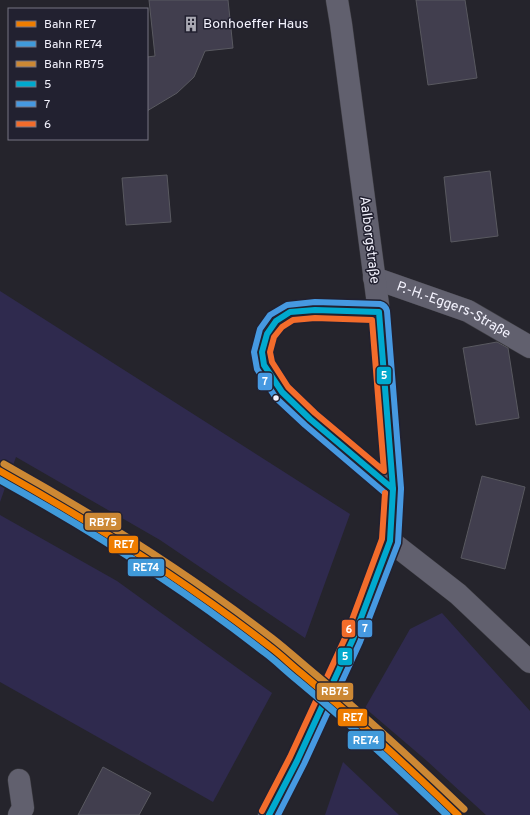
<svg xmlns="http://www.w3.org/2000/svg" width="530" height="815" font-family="Overpass,sans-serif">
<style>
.green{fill:#2f2a4e}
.building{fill:#413e4e;stroke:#595960}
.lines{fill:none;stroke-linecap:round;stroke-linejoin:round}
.minor-casing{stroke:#3f3e44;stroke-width:23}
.minor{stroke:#61606e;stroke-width:22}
.bus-1-casing{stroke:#222130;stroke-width:9}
.bus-2-casing{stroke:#222130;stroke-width:9}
.bus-3-casing{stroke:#222130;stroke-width:9}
.bus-1{stroke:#00a9ce;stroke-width:6}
.bus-2{stroke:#4699e1;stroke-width:6}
.bus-3{stroke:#f36c2b;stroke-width:6}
.rail-1-casing{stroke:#222130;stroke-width:10}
.rail-2-casing{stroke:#222130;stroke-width:10}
.rail-3-casing{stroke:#222130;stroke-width:10}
.rail-1{stroke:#ef7d00;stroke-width:7}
.rail-2{stroke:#409ada;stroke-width:7}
.rail-3{stroke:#cc8834;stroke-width:7}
.bus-dot{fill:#f3f2fd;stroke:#222130;stroke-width:1.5}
.labels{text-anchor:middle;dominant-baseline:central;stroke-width:3;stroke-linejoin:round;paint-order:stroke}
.poi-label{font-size:14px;fill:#f3f2fd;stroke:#222130;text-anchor:start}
.street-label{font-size:14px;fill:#f3f2fd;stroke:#222130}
.line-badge{stroke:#222130;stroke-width:1.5}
.badge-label{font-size:11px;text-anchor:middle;font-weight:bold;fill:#fff}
</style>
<rect width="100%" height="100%" fill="#25242c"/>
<g class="green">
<polygon points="0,291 350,514 305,638 160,540 16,457 0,502"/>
<polygon points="0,515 117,581 272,693 213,802 0,682"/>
<polygon points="442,613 530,711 530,815 486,815 427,761 365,708 410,629"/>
<polygon points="343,762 399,815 325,815"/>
</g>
<g class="building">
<polygon points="149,0 228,0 233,48 205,51 194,77 177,93 147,111 147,57 155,56"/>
<polygon points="416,0 465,0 477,78 428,85"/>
<polygon points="490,171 498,236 451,242 444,177"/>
<polygon points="167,175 171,222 126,225 122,178"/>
<polygon points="497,342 508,348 519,418 476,425 463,348"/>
<polygon points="482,476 525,487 505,569 461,558"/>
<polygon points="103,767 151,793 139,815 78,815"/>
</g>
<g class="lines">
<defs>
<g id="minor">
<path id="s1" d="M374,278L468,311L530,347"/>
<polyline points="379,312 315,310 290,312 276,321 267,334 262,352 264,365 282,392 310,419 393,489"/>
<polyline points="390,541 458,594 530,662"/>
<polyline points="19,780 23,808 19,815"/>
<polyline points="269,815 297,761 353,639 390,541 393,489 379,312 341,24 337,0"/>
</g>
</defs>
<use href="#minor" class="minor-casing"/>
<use href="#minor" class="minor"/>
<defs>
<g id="bus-1">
<polygon points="315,310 379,312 393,489 310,419 282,392 264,365 262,352 267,334 276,321 290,312"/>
<polyline points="269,815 297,761 353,639 390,541 393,489"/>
</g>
<g id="bus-2">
<path d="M385,493L305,425L276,398L257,369L254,352L260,329L270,315L287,305L315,302L380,304C384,305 386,307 387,311L401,488"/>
<polyline points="278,815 304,764 360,642 398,543 401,489"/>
</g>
<g id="bus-3">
<polygon points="315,318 372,320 384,471 315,413 288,387 272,362 270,352 274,337 282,327 293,320"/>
<polyline points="262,811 290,757 346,636 382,539 385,493"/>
</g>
</defs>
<use href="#bus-1" class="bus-1-casing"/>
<use href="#bus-2" class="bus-2-casing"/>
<use href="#bus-3" class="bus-3-casing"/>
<use href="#bus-1" class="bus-1"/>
<use href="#bus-2" class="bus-2"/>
<use href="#bus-3" class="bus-3"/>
<defs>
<path id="rail-1" d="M0,471C93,523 184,580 269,646C280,654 290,664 301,673C355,718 407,766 458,815"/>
<path id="rail-2" d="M0,480C92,531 181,587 264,652C275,660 285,670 296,679C348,722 398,768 447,815"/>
<path id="rail-3" d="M4,464C97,516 188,573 272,638C285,648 297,659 309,669C363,714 414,761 464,809"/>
</defs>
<use href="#rail-1" class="rail-1-casing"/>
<use href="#rail-2" class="rail-2-casing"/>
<use href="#rail-3" class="rail-3-casing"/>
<use href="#rail-1" class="rail-1"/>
<use href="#rail-2" class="rail-2"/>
<use href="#rail-3" class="rail-3"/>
</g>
<defs>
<symbol id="building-bare" viewBox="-9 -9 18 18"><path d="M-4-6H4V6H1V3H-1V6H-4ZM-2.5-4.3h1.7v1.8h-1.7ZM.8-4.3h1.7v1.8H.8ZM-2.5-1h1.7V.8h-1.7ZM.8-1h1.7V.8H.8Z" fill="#abaab4" stroke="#222130" stroke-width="2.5" paint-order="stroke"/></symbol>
</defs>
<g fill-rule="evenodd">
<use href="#building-bare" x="180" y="13" width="22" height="22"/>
</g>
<circle class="bus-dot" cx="276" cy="398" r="3.5"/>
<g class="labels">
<g class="poi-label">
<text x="203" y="24">Bonhoeffer Haus</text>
</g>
<g class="street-label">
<text transform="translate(369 240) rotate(83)">Aalborgstraße</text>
<text stroke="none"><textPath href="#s1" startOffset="86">P.-H.-Eggers-Straße</textPath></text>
</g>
</g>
<g class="line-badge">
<rect x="376" y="366" width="16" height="19" rx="4" fill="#00a9ce"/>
<rect x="257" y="372" width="16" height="19" rx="4" fill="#4699e1"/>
<rect x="84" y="512" width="38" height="19" rx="4" fill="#cc8834"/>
<rect x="108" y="535" width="31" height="19" rx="4" fill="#ef7d00"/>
<rect x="127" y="558" width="38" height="19" rx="4" fill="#409ada"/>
<rect x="357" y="619" width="16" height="19" rx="4" fill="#4699e1"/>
<rect x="341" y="619" width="15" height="19" rx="4" fill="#f36c2b"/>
<rect x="337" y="647" width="16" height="19" rx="4" fill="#00a9ce"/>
<rect x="316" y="682" width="38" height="19" rx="4" fill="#cc8834"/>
<rect x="337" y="708" width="31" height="19" rx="4" fill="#ef7d00"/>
<rect x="347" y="730" width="38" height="20" rx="4" fill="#409ada"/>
</g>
<g class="badge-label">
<text x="384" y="379">5</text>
<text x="265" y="385">7</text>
<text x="103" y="526">RB75</text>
<text x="124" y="548">RE7</text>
<text x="146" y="571">RE74</text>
<text x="365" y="632">7</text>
<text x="349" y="633">6</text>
<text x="345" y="660">5</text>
<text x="335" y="695">RB75</text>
<text x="353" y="721">RE7</text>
<text x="366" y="744">RE74</text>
</g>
<rect x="8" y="8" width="140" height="132" fill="#222130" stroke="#767582"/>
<rect x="16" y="21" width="20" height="6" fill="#ef7d00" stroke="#767582"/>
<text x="44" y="28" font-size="12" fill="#f3f2fd">Bahn RE7</text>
<rect x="16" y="41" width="20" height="6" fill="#409ada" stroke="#767582"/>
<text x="44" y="48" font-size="12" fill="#f3f2fd">Bahn RE74</text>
<rect x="16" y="61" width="20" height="6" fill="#cc8834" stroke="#767582"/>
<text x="44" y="68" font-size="12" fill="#f3f2fd">Bahn RB75</text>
<rect x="16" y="81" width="20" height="6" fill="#00a9ce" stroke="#767582"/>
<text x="44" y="88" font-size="12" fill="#f3f2fd">5</text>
<rect x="16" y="101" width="20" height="6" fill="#4699e1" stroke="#767582"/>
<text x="44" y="108" font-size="12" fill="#f3f2fd">7</text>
<rect x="16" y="121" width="20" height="6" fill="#f36c2b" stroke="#767582"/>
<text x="44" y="128" font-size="12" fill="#f3f2fd">6</text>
</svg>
